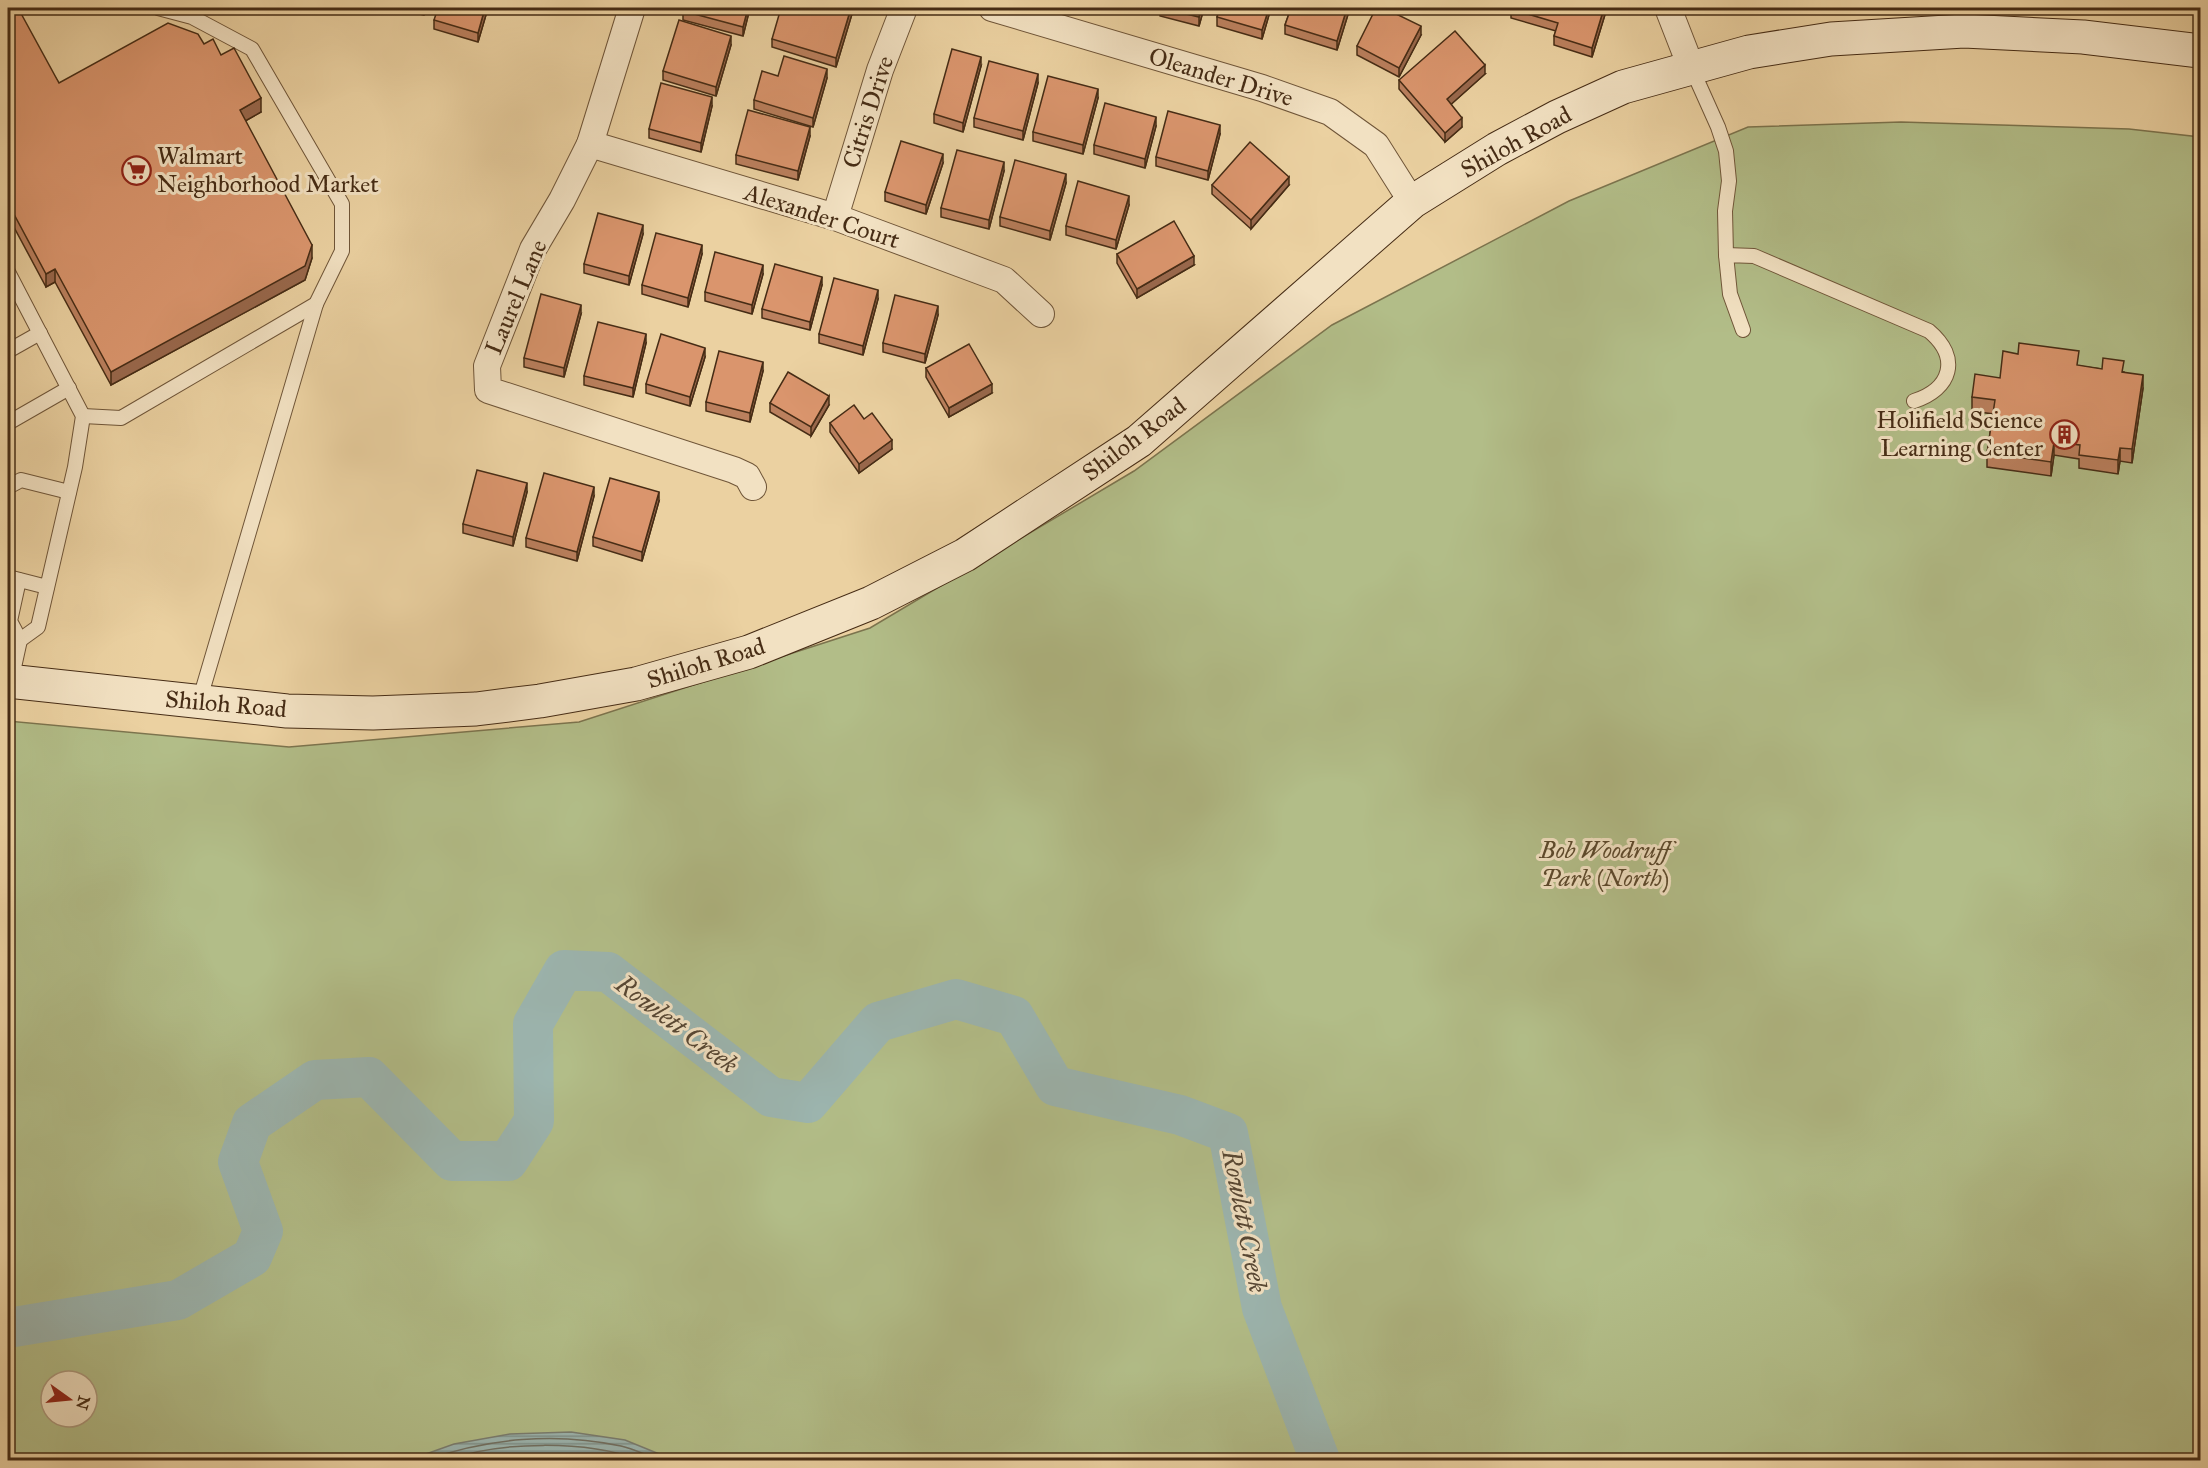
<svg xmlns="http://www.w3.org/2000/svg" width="2208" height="1468" font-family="'IM FELL Great Primer',serif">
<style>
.park{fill:#b2bd88;stroke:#7c744e;stroke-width:1.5;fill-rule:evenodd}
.water{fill:url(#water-rules);stroke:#7a7e71;stroke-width:1.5}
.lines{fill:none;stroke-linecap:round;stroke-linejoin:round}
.shore{stroke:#717062;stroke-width:1.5}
.river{stroke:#9cb5af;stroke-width:40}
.lane-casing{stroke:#6f5538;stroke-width:16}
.street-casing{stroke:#6f5538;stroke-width:28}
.secondary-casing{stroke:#462c15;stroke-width:35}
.lane{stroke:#f2e1c2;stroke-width:14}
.street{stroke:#f2e1c2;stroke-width:26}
.secondary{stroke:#f2e1c2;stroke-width:33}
.wall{fill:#bb805e;stroke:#462c15;stroke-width:1.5}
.shaded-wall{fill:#99684c;stroke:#462c15;stroke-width:1.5}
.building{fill:#da956d;stroke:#462c15;stroke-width:1.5}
.labels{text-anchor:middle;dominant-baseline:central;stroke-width:6;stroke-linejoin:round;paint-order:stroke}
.street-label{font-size:24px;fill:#462c15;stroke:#f2e1c2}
.poi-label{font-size:24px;fill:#462c15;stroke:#f2e1c2;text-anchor:start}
.park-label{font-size:24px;font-style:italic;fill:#5c492c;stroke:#f2e1c2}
.water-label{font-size:26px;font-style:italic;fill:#574734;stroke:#f2e1c2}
</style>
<defs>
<pattern id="water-rules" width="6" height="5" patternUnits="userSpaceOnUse" patternTransform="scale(1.5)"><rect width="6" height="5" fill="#9cb5af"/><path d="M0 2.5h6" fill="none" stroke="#81938d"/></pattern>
</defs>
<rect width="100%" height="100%" fill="#ebd1a1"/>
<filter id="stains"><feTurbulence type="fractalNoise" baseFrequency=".00333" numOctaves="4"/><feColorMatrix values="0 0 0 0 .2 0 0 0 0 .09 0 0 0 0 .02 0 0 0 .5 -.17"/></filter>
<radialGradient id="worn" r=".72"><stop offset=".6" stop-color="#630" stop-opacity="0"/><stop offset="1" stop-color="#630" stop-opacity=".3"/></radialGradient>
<path class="park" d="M1901,122L2129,129L2200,137V1460H8V721L289,747L579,722L870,628L1134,471L1332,325L1569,201L1748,127ZM51,1381H87V1417H51Z"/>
<polygon class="water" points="571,1432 625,1440 674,1460 409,1460 454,1444 510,1434"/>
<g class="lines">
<g class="shore">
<path d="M426,1460C488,1438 556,1432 621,1446C634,1449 648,1456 660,1460"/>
<path d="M447,1460C501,1441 586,1440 639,1460"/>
<path d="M488,1460C530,1453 565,1454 607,1460"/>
</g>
<polyline class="river" points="8,1328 178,1300 252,1257 263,1231 238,1162 252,1123 315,1080 369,1077 452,1161 508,1161 534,1121 533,1024 564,970 608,972 771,1097 808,1103 878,1022 956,999 1014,1016 1055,1086 1180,1115 1228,1133 1262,1308 1320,1460"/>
<defs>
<g id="lane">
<polyline points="1692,69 1718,127 1726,151 1729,181 1725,211 1726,255"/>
<polyline points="8,272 83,416 75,467 38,627 20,640"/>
<path d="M1743,330L1730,294L1726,255L1754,256L1929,331C1961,358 1951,389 1914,401"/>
<polyline points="8,351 40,333"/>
<polyline points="83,416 121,418 316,304 342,251 342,204 252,49 192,17 158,8"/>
<polyline points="8,423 69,388"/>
<polyline points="8,487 21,480 69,492"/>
<polyline points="8,577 47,587"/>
<polyline points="11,681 20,640 10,621 19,580"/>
<polyline points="199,702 316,304"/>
</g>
<g id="street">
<polyline points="632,8 590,144 562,200 533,249 487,366 488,390 734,470 747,476 753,487"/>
<polyline points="992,8 1262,88 1330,112 1376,145 1412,202"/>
<polyline points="1668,8 1691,67"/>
<polyline points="590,144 835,217 1004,280 1041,314"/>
<polyline points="835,217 880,70 904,8"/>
</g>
<polyline id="secondary" points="8,681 287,711 373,713 476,709 540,701 636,684 749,652 871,603 965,555 1139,441 1412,202 1497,149 1557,117 1623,87 1749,52 1831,39 1964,31 2083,37 2200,51"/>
</defs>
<use href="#lane" class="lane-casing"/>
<use href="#street" class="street-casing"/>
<use href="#secondary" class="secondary-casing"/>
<use href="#lane" class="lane"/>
<use href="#street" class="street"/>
<use href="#secondary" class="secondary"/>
</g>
<g class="wall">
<polygon points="8,8 59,83 204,44 221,55 261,112 245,121 312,258 305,280 111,385 55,282 46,287 8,216"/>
<polygon points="396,8 426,8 424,15"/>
<polygon points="488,8 478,42 434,29 434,20"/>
<polygon points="750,8 743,36 683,20 683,11"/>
<polygon points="852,8 852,14 836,67 772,47 772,39"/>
<polygon points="1160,8 1204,8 1199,26 1160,16"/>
<polygon points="1271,8 1262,39 1217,26 1217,17"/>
<polygon points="1291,8 1350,8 1337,50 1285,34 1285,25"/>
<polygon points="1511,8 1607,8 1592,57 1554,45 1554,36 1556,31 1511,18"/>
<polygon points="1421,35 1399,77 1357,55 1357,46"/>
<polygon points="731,45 716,96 663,80 663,71"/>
<polygon points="981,66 963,132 934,123 934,114"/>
<polygon points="1485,74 1451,104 1462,127 1445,142 1399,89 1399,80"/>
<polygon points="778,76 827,78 813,127 754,109 754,100"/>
<polygon points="1038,83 1023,140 974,127 974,118"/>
<polygon points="1098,98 1083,154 1033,141 1033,132"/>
<polygon points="712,106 701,152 649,138 649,129"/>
<polygon points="1156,126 1145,168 1094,154 1094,145"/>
<polygon points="1220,134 1208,180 1156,166 1156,157"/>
<polygon points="810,136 798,180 736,164 736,155"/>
<polygon points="943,163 926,214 885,201 885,192"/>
<polygon points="1004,171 989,229 941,217 941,208"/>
<polygon points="1066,183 1050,240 1000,226 1000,217"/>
<polygon points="1212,185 1289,185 1251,229 1212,194"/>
<polygon points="1129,205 1116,249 1066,235 1066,226"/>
<polygon points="643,234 629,285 584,273 584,264"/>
<polygon points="702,254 688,307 642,294 642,285"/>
<polygon points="1117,254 1194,265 1137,298 1117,263"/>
<polygon points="763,274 752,314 705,301 705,292"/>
<polygon points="822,285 810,330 762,318 762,309"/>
<polygon points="878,299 863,355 819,343 819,334"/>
<polygon points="581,314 564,377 524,367 524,358"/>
<polygon points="938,315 925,363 883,352 883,343"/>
<polygon points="646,343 633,397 584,385 584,376"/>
<polygon points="705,357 690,406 646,393 646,384"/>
<polygon points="2079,366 2124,372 2143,388 2132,463 2120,461 2118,474 2079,468 2079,459 2054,455 2051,476 1987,467 1987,453 1993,414 1972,411 1972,397 2000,378"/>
<polygon points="926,368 992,393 949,417 926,377"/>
<polygon points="763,371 750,422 706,411 706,402"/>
<polygon points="770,403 829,405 811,436 770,412"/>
<polygon points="864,419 892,449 859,473 830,432 830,423"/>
<polygon points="527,492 513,546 463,533 463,524"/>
<polygon points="594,496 577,561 526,547 526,538"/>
<polygon points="659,501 642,561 593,546 593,537"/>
</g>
<g class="shaded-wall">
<polygon points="485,8 488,8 478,42 478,33"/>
<polygon points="748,8 750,8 743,36 743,27"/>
<polygon points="851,8 852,14 836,67 836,58"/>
<polygon points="1201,8 1204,8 1199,26 1199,17"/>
<polygon points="1269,8 1271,8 1262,39 1262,30"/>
<polygon points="1347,8 1350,8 1337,50 1337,41"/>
<polygon points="1604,8 1607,8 1592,57 1592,48"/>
<polygon points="1421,26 1421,35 1399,77 1399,68"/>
<polygon points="731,36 731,45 716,96 716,87"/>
<polygon points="981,57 981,66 963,132 963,123"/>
<polygon points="1485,65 1485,74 1447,108 1447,99"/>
<polygon points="827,69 827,78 813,127 813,118"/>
<polygon points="1038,74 1038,83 1023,140 1023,131"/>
<polygon points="1098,89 1098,98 1083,154 1083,145"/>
<polygon points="712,97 712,106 701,152 701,143"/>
<polygon points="261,98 261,112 240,124 240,110"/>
<polygon points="1156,117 1156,126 1145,168 1145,159"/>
<polygon points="1462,118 1462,127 1445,142 1445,133"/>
<polygon points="1220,125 1220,134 1208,180 1208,171"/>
<polygon points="810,127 810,136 798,180 798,171"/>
<polygon points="943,154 943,163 926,214 926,205"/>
<polygon points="1004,162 1004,171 989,229 989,220"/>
<polygon points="1066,174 1066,183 1050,240 1050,231"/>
<polygon points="1289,177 1289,185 1251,229 1251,220"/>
<polygon points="1129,196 1129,205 1116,249 1116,240"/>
<polygon points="643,225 643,234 629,285 629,276"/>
<polygon points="312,245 312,258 305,280 111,385 111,372"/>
<polygon points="702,245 702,254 688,307 688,298"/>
<polygon points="1194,256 1194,265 1137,298 1137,289"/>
<polygon points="763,265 763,274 752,314 752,305"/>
<polygon points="55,269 55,282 46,287 46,274"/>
<polygon points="822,277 822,285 810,330 810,322"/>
<polygon points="878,290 878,299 863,355 863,346"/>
<polygon points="581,305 581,314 564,377 564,368"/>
<polygon points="938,306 938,315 925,363 925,354"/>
<polygon points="646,334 646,343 633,397 633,388"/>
<polygon points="705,348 705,357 690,406 690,397"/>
<polygon points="763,362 763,371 750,422 750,413"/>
<polygon points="2143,375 2143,388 2132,463 2132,449"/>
<polygon points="992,384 992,393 949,417 949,408"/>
<polygon points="829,396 829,405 811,436 811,427"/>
<polygon points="892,440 892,449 859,473 859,464"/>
<polygon points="2054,442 2054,455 2051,476 2051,462"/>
<polygon points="2120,448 2120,461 2118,474 2118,460"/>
<polygon points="527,483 527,492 513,546 513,537"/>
<polygon points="594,487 594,496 577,561 577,552"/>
<polygon points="659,492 659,501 642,561 642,552"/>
</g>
<g class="building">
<polygon points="8,8 18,8 59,83 168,23 198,34 204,44 213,39 221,55 234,48 261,98 240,110 312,245 305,266 111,372 55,269 46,274 8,203"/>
<polygon points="438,8 485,8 478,33 434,20"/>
<polygon points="684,8 748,8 743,27 683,11"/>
<polygon points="781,8 851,8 836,58 772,39"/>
<polygon points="1161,8 1201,8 1199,17"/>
<polygon points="1219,8 1269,8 1262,30 1217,17"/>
<polygon points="1291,8 1347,8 1337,41 1285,25"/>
<polygon points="1376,8 1384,8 1421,26 1399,68 1357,46"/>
<polygon points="1511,8 1604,8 1592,48 1554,36 1558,23 1511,9"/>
<polygon points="679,20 731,36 716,87 663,71"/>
<polygon points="1455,31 1485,65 1447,99 1462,118 1445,133 1399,80"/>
<polygon points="952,49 981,57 963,123 934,114"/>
<polygon points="784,56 827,69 813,118 754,100 762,71 778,76"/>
<polygon points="989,61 1038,74 1023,131 974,118"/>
<polygon points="1048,76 1098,89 1083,145 1033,132"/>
<polygon points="661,83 712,97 701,143 649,129"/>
<polygon points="1105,103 1156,117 1145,159 1094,145"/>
<polygon points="748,110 810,127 798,171 736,155"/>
<polygon points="1168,111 1220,125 1208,171 1156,157"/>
<polygon points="901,141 943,154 926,205 885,192"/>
<polygon points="1250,142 1289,177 1251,220 1212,185"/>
<polygon points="957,150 1004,162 989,220 941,208"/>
<polygon points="1015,160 1066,174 1050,231 1000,217"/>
<polygon points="1078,181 1129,196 1116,240 1066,226"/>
<polygon points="598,213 643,225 629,276 584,264"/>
<polygon points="1174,221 1194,256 1137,289 1117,254"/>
<polygon points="656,233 702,245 688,298 642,285"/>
<polygon points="715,252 763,265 752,305 705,292"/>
<polygon points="775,264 822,277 810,322 762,309"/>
<polygon points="834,278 878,290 863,346 819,334"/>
<polygon points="541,294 581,305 564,368 524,358"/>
<polygon points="895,295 938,306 925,354 883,343"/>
<polygon points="598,322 646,334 633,388 584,376"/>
<polygon points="661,334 705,348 690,397 646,384"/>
<polygon points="2019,343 2079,351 2077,365 2102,369 2103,358 2124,361 2122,372 2143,375 2132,449 2120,448 2118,460 2079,455 2080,445 2054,442 2051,462 1987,453 1995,400 1972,397 1975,374 2000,378 2003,351 2018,354"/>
<polygon points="969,344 992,384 949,408 926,368"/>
<polygon points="719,351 763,362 750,413 706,402"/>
<polygon points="788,372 829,396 811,427 770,403"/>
<polygon points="854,405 864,419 872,413 892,440 859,464 830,423"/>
<polygon points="477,470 527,483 513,537 463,524"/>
<polygon points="544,473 594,487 577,552 526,538"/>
<polygon points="610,478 659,492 642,552 593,537"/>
</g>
<defs>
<symbol id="supermarket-ring" viewBox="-11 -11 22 22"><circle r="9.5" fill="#f2e1c2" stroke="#8f2418" stroke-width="1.5"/><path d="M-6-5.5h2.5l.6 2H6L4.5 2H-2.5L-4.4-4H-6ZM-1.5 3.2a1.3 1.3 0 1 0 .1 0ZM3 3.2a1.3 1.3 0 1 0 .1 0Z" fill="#8f2418"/></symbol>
<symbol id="building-ring" viewBox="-11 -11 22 22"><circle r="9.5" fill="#f2e1c2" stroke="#8f2418" stroke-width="1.5"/><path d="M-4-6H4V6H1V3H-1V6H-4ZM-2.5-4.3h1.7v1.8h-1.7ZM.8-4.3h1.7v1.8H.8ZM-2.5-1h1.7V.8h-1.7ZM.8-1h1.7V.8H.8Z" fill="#8f2418"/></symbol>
</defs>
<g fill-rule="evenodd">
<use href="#supermarket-ring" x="120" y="154" width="33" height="33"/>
<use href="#building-ring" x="2048" y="418" width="33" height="33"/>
</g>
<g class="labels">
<g class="street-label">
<text transform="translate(1221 77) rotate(17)">Oleander Drive</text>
<text transform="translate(868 112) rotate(-72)">Citris Drive</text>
<text transform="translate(1516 142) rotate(-29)">Shiloh Road</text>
<text transform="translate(822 216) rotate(18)">Alexander Court</text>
<text transform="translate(516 297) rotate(-67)">Laurel Lane</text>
<text transform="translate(1134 439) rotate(-37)">Shiloh Road</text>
<text transform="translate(706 663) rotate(-17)">Shiloh Road</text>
<text transform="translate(226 704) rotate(5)">Shiloh Road</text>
</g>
<g class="poi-label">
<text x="157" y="156">Walmart<tspan x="157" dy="28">Neighborhood Market</tspan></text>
<text x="2043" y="420" text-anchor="end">Holifield Science<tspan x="2043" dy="28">Learning Center</tspan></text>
</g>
<g class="park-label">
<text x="1605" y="850">Bob Woodruff<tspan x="1605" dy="28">Park (North)</tspan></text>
</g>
<g class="water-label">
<text transform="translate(677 1024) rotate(37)">Rowlett Creek</text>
<text transform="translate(1245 1221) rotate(79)">Rowlett Creek</text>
</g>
</g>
<rect width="2208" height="1468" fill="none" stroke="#ebd1a1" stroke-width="30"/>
<rect x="9" y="9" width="2190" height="1450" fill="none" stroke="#462c15" stroke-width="3"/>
<rect x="15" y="15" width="2178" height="1438" fill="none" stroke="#462c15" stroke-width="1.5"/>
<g transform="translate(69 1399) rotate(105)"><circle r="28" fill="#f2e1c2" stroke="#ad997d" stroke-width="1.5"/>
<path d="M0-4.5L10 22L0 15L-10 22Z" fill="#8f2418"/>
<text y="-9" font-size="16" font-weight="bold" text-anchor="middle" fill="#462c15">N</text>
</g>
<rect width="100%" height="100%" filter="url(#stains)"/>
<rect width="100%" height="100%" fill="url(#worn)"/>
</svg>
